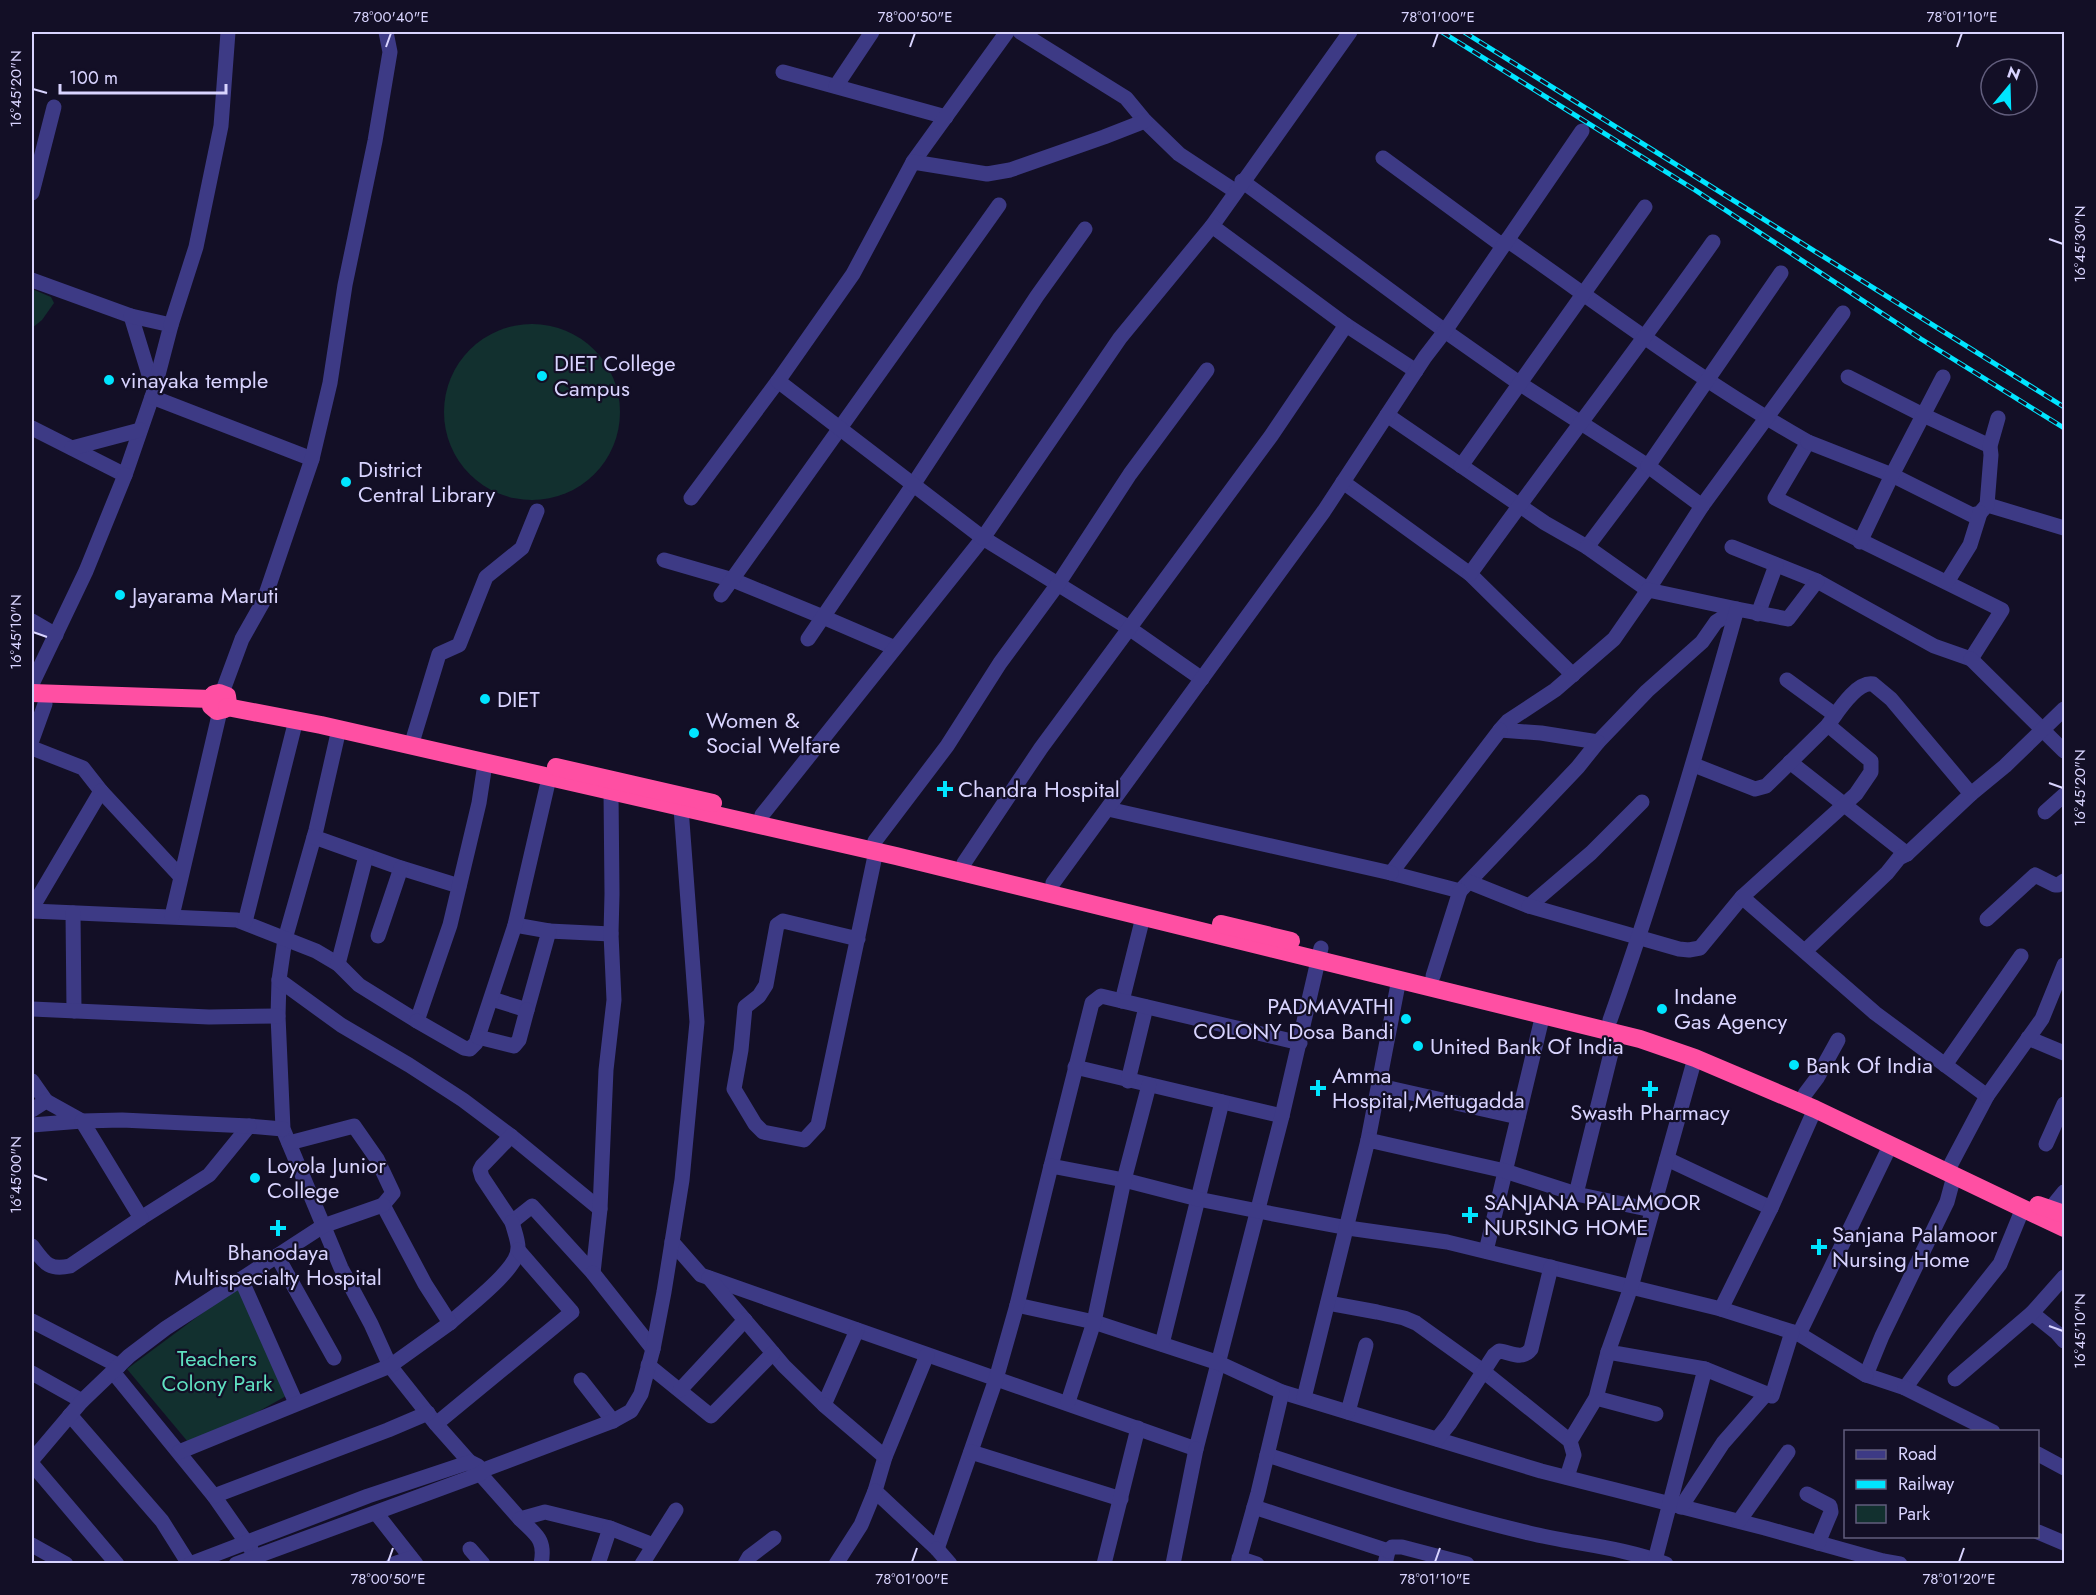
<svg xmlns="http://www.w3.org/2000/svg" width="2096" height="1595" font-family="Jost,sans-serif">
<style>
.green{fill:#12302f}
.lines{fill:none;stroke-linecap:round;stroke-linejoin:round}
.minor{stroke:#3d3a85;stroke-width:15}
.highway{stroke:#ff4fa3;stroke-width:18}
.rail-casing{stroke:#00e5ff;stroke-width:5}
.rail{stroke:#130f26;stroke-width:3;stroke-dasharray:9;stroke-linecap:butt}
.ticks{fill:none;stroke:#d9d4ff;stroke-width:2}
.poi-dot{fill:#00e5ff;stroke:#130f26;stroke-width:2}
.labels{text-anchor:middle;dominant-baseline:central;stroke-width:4.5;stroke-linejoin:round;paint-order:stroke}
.poi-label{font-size:22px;fill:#d9d4ff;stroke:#130f26;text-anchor:start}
.park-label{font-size:22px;fill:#5fe0c0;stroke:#130f26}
.neatline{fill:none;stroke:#d9d4ff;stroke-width:2}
.ticks-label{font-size:15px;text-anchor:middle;fill:#d9d4ff}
</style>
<rect width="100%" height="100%" fill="#130f26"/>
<g class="green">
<polygon points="32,289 51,297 54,303 42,320 32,328"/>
<circle cx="532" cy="412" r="88"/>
<polygon points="240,1285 295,1391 193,1448 127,1369"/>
</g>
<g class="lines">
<g class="minor">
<polyline points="1020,32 1126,98 1145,121 1179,154 1235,191"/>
<polyline points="783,72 946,117"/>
<polyline points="836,86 872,32"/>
<polyline points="1383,158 1503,246"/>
<polyline points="913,162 1007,32"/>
<polyline points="1242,181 1445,331 1519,383 1648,466 1587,547 1545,523 1387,415"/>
<polyline points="32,193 54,107"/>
<polyline points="1212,226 1350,32"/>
<path d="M1507,240C1606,309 1703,383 1808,442L1775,498C1850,536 1926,572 2002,610L1971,659L1934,646L1817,581L1732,547"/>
<polyline points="1781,273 1648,466 1702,506 1843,313"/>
<polyline points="32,280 131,316 154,391 125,475 32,428"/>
<polyline points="131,316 171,325 154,390"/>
<polyline points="171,325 196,247 221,126 228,32"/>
<polyline points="1346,325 1416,371"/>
<polyline points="1848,377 1923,415 1990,446"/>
<polyline points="152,397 312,459"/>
<polyline points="1808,442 1892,475 1972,515 1980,513 1987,505 1991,506 2064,528"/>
<polyline points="72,448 140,430"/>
<polyline points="1461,466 1645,207"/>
<polyline points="1343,482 1470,574 1573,675"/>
<polyline points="691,498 778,381"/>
<polyline points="1987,505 1991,455 1990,446 1998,418"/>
<polyline points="1860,542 1892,475 1943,377"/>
<polyline points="1587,547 1648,590 1702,506"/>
<polyline points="664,560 733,580 823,617 895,648"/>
<path d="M1470,574C1550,462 1634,354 1713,242"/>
<polyline points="1947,582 1970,545 1980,513"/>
<polygon points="1648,590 1737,609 1716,622 1702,642 1647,691 1598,742 1541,733 1500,730 1508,721 1555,690 1614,639"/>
<polyline points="721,595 999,205"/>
<polyline points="1758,614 1776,565"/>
<polyline points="32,621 56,635"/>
<polyline points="808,639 913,485 1037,296 1085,229"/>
<polyline points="1971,659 2064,751"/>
<polyline points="1787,680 1835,715"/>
<polyline points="32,684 86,571 125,475"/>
<polyline points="222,693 242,639 264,600 312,459 330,383 345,285 375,141 390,52 386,32"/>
<polyline points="339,729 316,830 285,939 279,980 278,1016 283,1129 341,1268 371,1324 390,1366 436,1424 520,1519 545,1512 610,1528 653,1545"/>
<polyline points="1500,730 1391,873 1460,891 1578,767 1598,742"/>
<polyline points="414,736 439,654 459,645 486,577 522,548 537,511"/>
<polyline points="32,740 45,704"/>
<polyline points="32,748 83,768 101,791 32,908"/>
<polyline points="1790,762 1907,854"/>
<polyline points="1694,765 1755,789 1766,786 1828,725"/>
<polyline points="101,791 180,876"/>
<polyline points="1971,794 2005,766 2064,709"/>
<polyline points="1108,809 1391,873"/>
<polyline points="2045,812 2064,795"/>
<polyline points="760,825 762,815 983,538 1129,628 1202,679"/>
<polyline points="314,837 401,868 459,886"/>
<polyline points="875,841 947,746 1000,663 1058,584 1130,474 1207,370"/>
<polyline points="964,863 1041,748 1271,436 1346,325 1212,226 1120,338 983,538 778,381 853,274 913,162 987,174 1010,170 1104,137 1145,121"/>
<polyline points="1469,882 1529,906 1591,853 1642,802"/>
<polyline points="1053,883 1324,511 1425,357 1445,331 1582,131"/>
<polyline points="1529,906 1679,949 1689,950 1700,948 1742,897"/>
<polyline points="32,911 237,920 316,951 338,964 359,985 417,1021 450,925 479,803 485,764"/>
<polyline points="73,913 74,1011"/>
<polyline points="172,916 220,711"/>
<polyline points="1987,919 2035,875 2055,885 2058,885 2064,881"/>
<polyline points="245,922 296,720"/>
<polyline points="549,931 611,934"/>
<polyline points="378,936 401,868"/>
<polyline points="858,939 783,921 777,925 766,985 759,996 745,1007 741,1050 734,1089 755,1124 763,1132 804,1140 818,1125 876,851"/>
<path d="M1805,951L1887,873L1899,858L1907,854L1971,794L1891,699L1873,684C1856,681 1837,713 1828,725L1871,761V772L1856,794L1742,897L1875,1013L1987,1096L1951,1164"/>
<polyline points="338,964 366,856"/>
<polyline points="1433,976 1460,891"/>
<polyline points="279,980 341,1025 409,1065 463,1100 511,1136 600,1209"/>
<polyline points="492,999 527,1010 549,931 515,925"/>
<polyline points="1122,1001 1143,917"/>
<polyline points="32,1009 209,1017 278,1016"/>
<path d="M1610,1020C1658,885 1698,748 1737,609L1788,619L1817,581"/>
<polyline points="417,1021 464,1048 470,1049 476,1043 515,925 549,778"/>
<polyline points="1616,1033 1576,1194 1652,1210"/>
<polyline points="478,1037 514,1046 519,1040 527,1010"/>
<polyline points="2028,1038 2064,1053"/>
<polyline points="1945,1065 2021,956"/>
<polyline points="1075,1067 1282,1116"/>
<polyline points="32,1081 46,1101"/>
<polyline points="1128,1081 1146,1007"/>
<polyline points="1380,1086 1518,1117"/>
<polyline points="1805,1094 1817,1078 1838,1040"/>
<polyline points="1987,1096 2042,1019 2064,965"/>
<polyline points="32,1110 46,1101 82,1121 32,1125"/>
<polyline points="511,1136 482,1166 480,1170 482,1177 512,1222 532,1206 593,1273 600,1209 606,1070 614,1000 611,934 612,894 611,792"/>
<polyline points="1368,1140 1399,979"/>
<polyline points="2046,1144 2064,1104"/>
<polyline points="1667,1159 1771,1208"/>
<polyline points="1051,1166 1092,1003 1101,996 1300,1043"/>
<polyline points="1954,1176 1947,1202 1882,1336 1866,1375 1905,1388 1953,1323 2000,1264 2023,1208"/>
<polyline points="2051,1208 2064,1192"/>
<polyline points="141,1218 209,1175 249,1126 283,1129"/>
<polyline points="672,1242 701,1275 1196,1449 1282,1116 1321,948"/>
<path d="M32,1246C44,1262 48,1271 70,1266L141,1218L82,1121L122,1120L249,1126"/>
<polyline points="1486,1251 1543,1014"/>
<polyline points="277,1256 334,1358"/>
<polyline points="593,1273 653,1349"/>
<polyline points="709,1278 784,1366 824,1405 857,1330"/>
<polyline points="241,1279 296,1403"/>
<polyline points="1328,1303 1377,1312 1404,1318 1416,1323 1483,1371 1570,1441 1574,1455 1567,1477"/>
<polyline points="1017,1305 1094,1322 1219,1363 1282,1392 1541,1471 1765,1528 1883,1561 1900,1564"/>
<polyline points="1721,1309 1799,1334 1866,1375"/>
<polyline points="2032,1313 2057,1333 2064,1341"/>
<polyline points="32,1321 119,1366"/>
<path d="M450,1323C466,1308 516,1271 518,1250C519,1242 514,1230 512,1222"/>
<polyline points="1799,1334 1890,1146"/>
<polyline points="1162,1344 1222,1102"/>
<polyline points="927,1355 885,1457 875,1491 937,1549 996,1379 1017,1305 1051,1166 1124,1180 1198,1199 1258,1211 1348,1228 1447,1242 1721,1309 1771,1208 1815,1109"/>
<polyline points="648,1365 711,1416 773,1353"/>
<polyline points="1705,1369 1772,1396 1792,1332"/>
<polyline points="113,1372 214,1496 251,1549"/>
<polyline points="32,1373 82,1401"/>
<polyline points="1955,1379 2032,1313 2064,1277"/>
<polyline points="581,1380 613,1421"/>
<polyline points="1905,1388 1993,1432"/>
<polyline points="680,1390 745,1320"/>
<polyline points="1304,1398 1368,1140 1505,1171 1576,1194"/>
<polyline points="1596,1398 1656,1414"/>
<polyline points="1068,1402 1094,1322 1124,1180 1149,1085"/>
<polyline points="824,1405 885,1457"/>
<polyline points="1348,1412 1366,1345"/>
<polyline points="70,1415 162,1521 189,1564"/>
<polyline points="436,1424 572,1312 518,1250"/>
<path d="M1437,1439L1450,1423L1494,1355L1499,1351C1511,1352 1522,1361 1531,1349L1551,1267"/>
<polyline points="1570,1441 1596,1398 1608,1352"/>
<polyline points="179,1452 390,1366 450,1323 425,1284 383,1205 393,1193 377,1159 354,1126 289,1143"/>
<polyline points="971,1452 1121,1499"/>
<polyline points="2038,1454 2064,1468"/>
<path d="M1267,1455C1354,1483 1440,1512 1529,1533C1574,1544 1622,1547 1666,1564"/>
<polyline points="32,1460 82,1401 129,1356 166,1328 323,1226 383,1205"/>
<polyline points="32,1464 117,1564"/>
<polyline points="1807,1494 1830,1506 1831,1512 1818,1543"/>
<polyline points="214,1496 388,1430 428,1413"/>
<polyline points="1254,1507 1388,1551 1385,1564"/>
<polyline points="1681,1507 1723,1443 1766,1394"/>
<polyline points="376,1513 416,1564"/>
<path d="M520,1519C536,1535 546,1539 541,1564"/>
<polyline points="1739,1521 1788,1452"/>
<polyline points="2038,1532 2064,1543"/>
<polyline points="32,1545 66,1564"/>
<polyline points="470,1549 483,1564"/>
<polyline points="937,1549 950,1564"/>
<polyline points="1388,1551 1392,1547 1402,1547 1467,1564"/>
<polyline points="1239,1558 1257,1564"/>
<polyline points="1655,1560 1705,1369 1608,1352 1631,1287 1695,1058"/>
<polyline points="190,1564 368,1496 470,1462 478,1466"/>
<polyline points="236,1564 480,1474 486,1469 613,1421 631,1411 641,1394 653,1349 664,1292 682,1180 697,1022 681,808"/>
<polyline points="393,1564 411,1558"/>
<polyline points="598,1564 610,1528"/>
<polyline points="642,1564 676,1510"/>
<polyline points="745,1564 749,1557 774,1538"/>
<polyline points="836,1564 861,1525 875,1491"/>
<polyline points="1104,1564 1138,1428"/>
<polyline points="1173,1564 1196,1449"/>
<polyline points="1238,1564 1258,1493 1282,1392"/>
</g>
<g class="highway">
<polyline points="32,693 211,699 214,694 219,693 227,696 228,704 225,709 217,711 211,706 211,699"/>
<polyline points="227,707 321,725 896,856 1640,1039 1695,1058 1815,1109 2064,1228"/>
<polyline points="556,767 713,803"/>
<polyline points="1221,924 1291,941"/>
<polyline points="2038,1205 2064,1214"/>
</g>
<defs>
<g id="rail">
<polyline points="1442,32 1695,190 1921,339 2064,428"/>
<polyline points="1464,32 2064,407"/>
</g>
</defs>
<use href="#rail" class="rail-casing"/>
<use href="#rail" class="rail"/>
</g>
<path class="ticks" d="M386,47L391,33M910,47L915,33M1433,47L1438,33M1957,47L1962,33M33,89L47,93M2049,239L2063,244M33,632L47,637M2049,783L2063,788M33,1175L47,1180M2049,1326L2063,1331M388,1562L393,1548M912,1562L917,1548M1435,1562L1440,1548M1959,1562L1964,1548"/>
<g class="poi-dot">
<circle cx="542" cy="376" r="6"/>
<circle cx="109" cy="380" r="6"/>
<circle cx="346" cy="482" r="6"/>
<circle cx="120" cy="595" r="6"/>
<circle cx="485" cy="699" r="6"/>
<circle cx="694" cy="733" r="6"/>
<path d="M942 780h6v6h6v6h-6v6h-6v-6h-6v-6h6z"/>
<circle cx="1662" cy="1009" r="6"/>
<circle cx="1406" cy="1019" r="6"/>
<circle cx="1418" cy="1046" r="6"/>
<circle cx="1794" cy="1065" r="6"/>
<path d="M1315 1079h6v6h6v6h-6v6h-6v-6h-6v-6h6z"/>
<path d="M1647 1080h6v6h6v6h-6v6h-6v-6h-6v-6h6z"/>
<circle cx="255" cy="1178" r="6"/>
<path d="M1467 1206h6v6h6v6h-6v6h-6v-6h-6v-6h6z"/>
<path d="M275 1219h6v6h6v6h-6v6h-6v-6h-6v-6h6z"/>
<path d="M1816 1238h6v6h6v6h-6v6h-6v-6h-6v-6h6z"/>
</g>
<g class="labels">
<g class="poi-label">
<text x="554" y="363">DIET College<tspan x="554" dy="25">Campus</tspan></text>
<text x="121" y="380">vinayaka temple</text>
<text x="358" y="469">District<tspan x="358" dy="25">Central Library</tspan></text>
<text x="132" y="595">Jayarama Maruti</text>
<text x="497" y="699">DIET</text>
<text x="706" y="720">Women &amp;<tspan x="706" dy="25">Social Welfare</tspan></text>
<text x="958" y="789">Chandra Hospital</text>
<text x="1674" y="996">Indane<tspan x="1674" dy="25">Gas Agency</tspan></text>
<text x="1394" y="1006" text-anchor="end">PADMAVATHI<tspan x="1394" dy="25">COLONY Dosa Bandi</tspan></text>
<text x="1430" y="1046">United Bank Of India</text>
<text x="1806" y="1065">Bank Of India</text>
<text x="1332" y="1075">Amma<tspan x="1332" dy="25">Hospital,Mettugadda</tspan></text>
<text x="1650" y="1112" text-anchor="middle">Swasth Pharmacy</text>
<text x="267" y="1165">Loyola Junior<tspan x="267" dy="25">College</tspan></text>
<text x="1484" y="1202">SANJANA PALAMOOR<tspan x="1484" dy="25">NURSING HOME</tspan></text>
<text x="1832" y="1234">Sanjana Palamoor<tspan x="1832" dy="25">Nursing Home</tspan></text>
<text x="278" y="1252" text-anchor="middle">Bhanodaya<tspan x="278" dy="25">Multispecialty Hospital</tspan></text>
</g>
<g class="park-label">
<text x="217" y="1358">Teachers<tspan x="217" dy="25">Colony Park</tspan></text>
</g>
</g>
<rect width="2096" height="1595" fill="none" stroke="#130f26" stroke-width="66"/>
<rect x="1844" y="1430" width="195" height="108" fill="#130f26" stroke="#625e7d" stroke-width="1.5"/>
<rect x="1856" y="1450" width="30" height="9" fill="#3d3a85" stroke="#625e7d" stroke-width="1.5"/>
<text x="1898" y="1460" font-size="18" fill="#d9d4ff">Road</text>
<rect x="1856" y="1480" width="30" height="9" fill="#00e5ff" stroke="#625e7d" stroke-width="1.5"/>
<text x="1898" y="1490" font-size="18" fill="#d9d4ff">Railway</text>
<rect x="1856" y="1505" width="30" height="18" fill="#12302f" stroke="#625e7d" stroke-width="1.5"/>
<text x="1898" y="1520" font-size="18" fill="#d9d4ff">Park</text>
<g transform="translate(2009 87) rotate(19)"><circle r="28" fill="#130f26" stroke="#625e7d" stroke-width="1.5"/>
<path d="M0-4.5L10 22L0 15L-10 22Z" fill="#00e5ff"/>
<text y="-9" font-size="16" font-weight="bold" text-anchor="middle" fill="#d9d4ff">N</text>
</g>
<path d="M60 84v9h166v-9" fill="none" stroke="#d9d4ff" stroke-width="3"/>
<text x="69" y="84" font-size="18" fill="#d9d4ff" stroke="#130f26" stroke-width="4.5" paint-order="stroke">100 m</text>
<rect x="33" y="33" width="2030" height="1529" class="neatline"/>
<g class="ticks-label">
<text x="391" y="22">78°00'40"E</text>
<text x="915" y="22">78°00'50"E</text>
<text x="1438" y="22">78°01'00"E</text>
<text x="1962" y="22">78°01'10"E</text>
<text transform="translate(16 89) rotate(-90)" y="5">16°45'20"N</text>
<text transform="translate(2080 244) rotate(-90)" y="5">16°45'30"N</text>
<text transform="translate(16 632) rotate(-90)" y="5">16°45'10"N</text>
<text transform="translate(2080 788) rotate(-90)" y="5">16°45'20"N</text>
<text transform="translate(16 1175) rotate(-90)" y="5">16°45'00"N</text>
<text transform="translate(2080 1331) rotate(-90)" y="5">16°45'10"N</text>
<text x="388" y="1584">78°00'50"E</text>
<text x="912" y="1584">78°01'00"E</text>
<text x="1435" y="1584">78°01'10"E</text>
<text x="1959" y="1584">78°01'20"E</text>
</g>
</svg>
